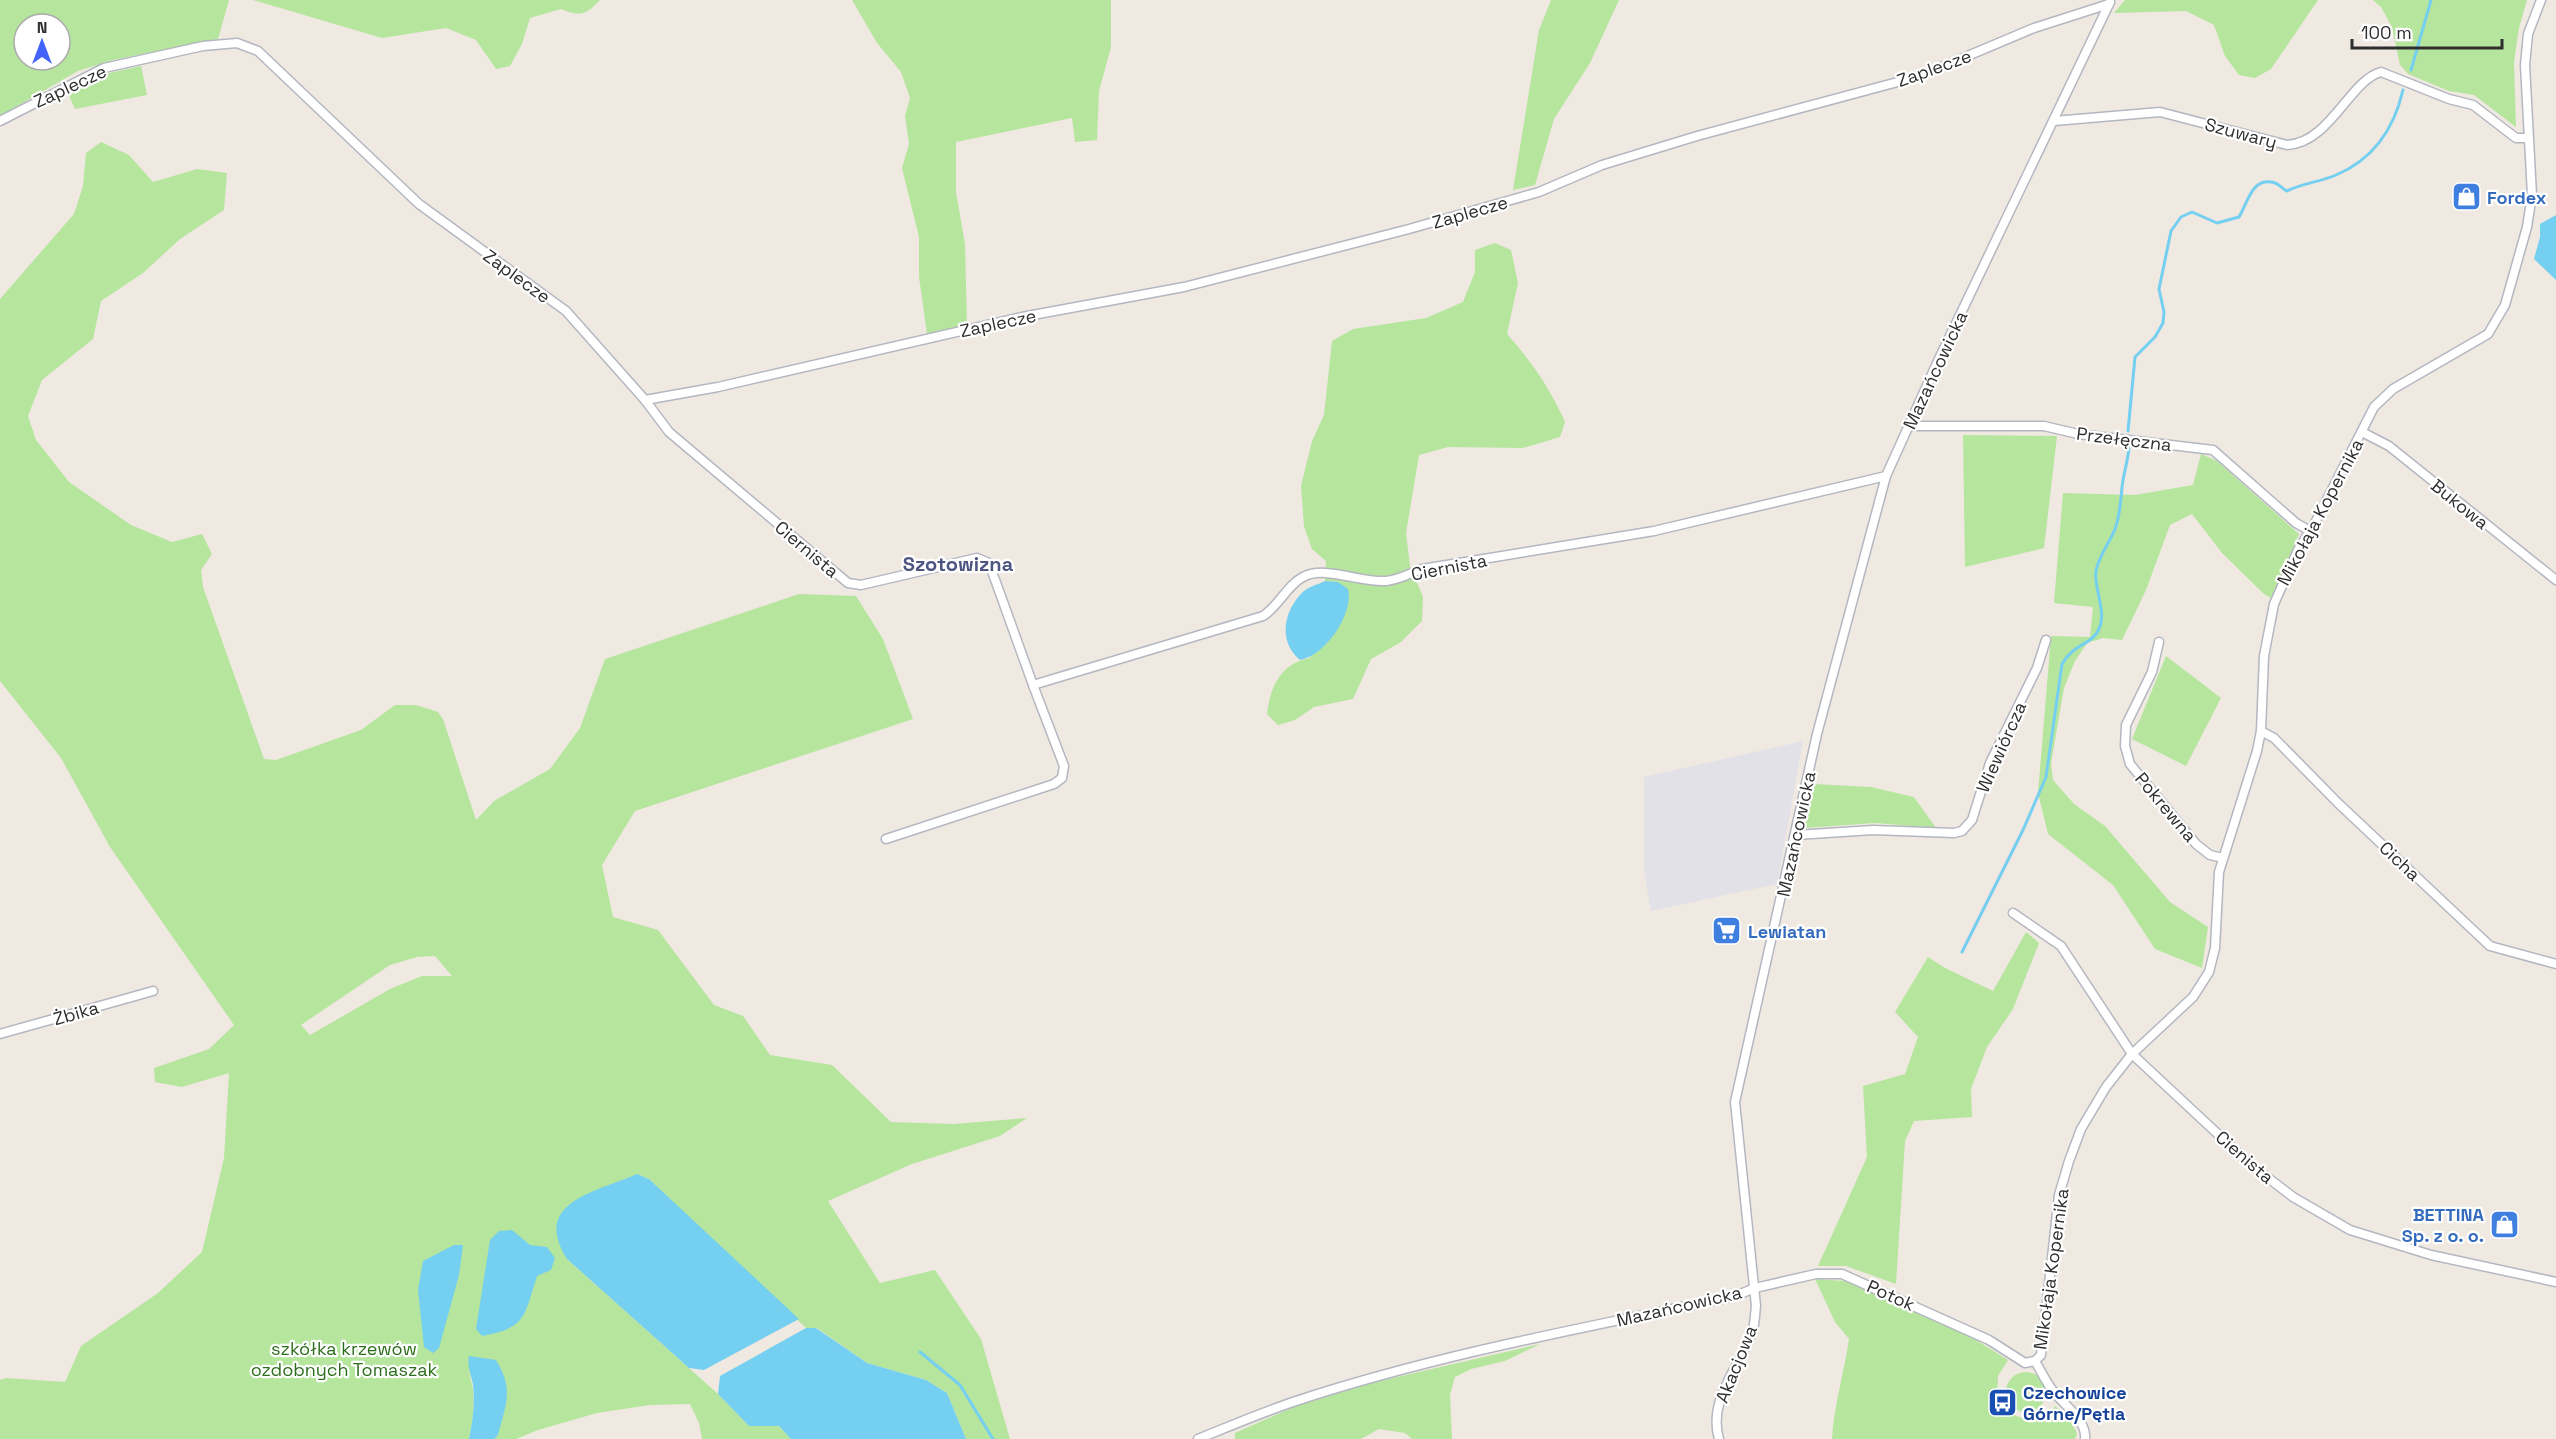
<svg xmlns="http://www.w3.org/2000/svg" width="2556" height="1439" font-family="'Space Grotesk',sans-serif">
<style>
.industrial{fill:#e3e1e8}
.green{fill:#b6e59e;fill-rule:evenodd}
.water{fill:#75cff0}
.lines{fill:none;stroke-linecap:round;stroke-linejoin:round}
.stream{stroke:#75cff0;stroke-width:3}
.minor-casing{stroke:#b4b7c1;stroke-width:11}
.minor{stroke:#fff;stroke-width:8}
.labels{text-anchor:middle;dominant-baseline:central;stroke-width:4.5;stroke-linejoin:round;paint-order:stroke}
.street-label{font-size:18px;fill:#2e2e2e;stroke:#fff}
.shop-label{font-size:18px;font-weight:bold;fill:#366cbe;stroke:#fff;text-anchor:start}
.park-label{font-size:18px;fill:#2c6e1b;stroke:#fff}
.transit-label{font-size:18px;font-weight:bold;fill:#164399;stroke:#fff;text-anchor:start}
.neighbourhood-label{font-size:20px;font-weight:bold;fill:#4d5680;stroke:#fff}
</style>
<rect width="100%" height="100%" fill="#efe9e1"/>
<polygon class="industrial" points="1803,741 1777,884 1651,911 1644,871 1644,777"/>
<g class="green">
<path d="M0,0H229L218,39L113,60L78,71L0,116ZM24,24H60V60H24Z"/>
<path d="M253,0H600C586,15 580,17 561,9L530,18L522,44L510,66L496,69L476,40L446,28L382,38Z"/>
<polygon points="852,0 1111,0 1111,47 1099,91 1097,140 1075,142 1072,118 956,142 956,192 965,244 967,326 927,334 919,277 919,237 902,168 909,144 905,116 910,98 901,72 877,43"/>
<polygon points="1551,0 1619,0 1590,63 1554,119 1535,185 1513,190 1539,30"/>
<polygon points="2125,0 2318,0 2271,69 2255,78 2239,75 2225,56 2214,25 2186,11 2114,13"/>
<polygon points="2373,0 2527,0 2519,28 2514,62 2516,127 2474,95 2449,91 2408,74 2400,65 2392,27 2381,7"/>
<polygon points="141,66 147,95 75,109 67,91 105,74"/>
<path d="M101,142L129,155L153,182L197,169L227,173L224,210L180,239L143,273L101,301L93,339L42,380L28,416L36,440L69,482L131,525L172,542L202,534L212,554L201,570L203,587L264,759L276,760L361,730L395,705H416L438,712L443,719L476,820L494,801L550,769L580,728L605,659L799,594L856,596L883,639L913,719L635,811L602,865L613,917L658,930L714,1005L743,1016L770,1055L832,1065L891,1122L954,1124L1027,1118L1000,1136L912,1164L828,1201L880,1283L935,1270L981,1339L1010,1439H966L947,1393L926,1380L867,1363L817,1328H806L649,1179L637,1174L567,1259L718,1394L749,1426H779L791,1439H702L699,1423L690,1404L650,1405L597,1413L538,1430L516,1439H494L498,1435L467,1368C477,1392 474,1414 469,1439H0V1380L6,1378L65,1382L81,1346L158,1293L202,1252L224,1158L229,1073L182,1087L155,1082L154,1068L209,1049L234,1025L110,847L61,758L0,681V299L74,214L83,186L86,153ZM435,956L452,976H422L390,989L310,1035L301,1025L390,965L417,957Z"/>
<path d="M1495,243L1511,250L1518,283L1507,334C1531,361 1550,388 1565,422L1560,437L1523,448L1448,447L1419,455L1406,533L1410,566L1423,597L1422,621L1401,642L1371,659L1353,699L1314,707L1295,720L1278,725L1267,714C1270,687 1281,663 1310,658L1338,582L1325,581L1326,561L1312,549L1304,526L1301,486L1312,441L1324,415L1332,341L1353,329L1426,318L1463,302L1475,272V250Z"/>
<polygon points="1963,435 2057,436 2044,548 1965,567"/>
<polygon points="2201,454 2217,461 2299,534 2271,598 2264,594 2222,553 2192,514 2170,525 2146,590 2122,640 2103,638 2087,643 2075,661 2064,688 2051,763 2053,780 2074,804 2105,826 2170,902 2208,927 2202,968 2155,949 2113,885 2048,834 2038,793 2051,636 2090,637 2093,607 2054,603 2063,493 2135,495 2193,485"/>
<polygon points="2166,656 2221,698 2186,766 2132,739"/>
<polygon points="1814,784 1871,787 1914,797 1936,828 1875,823 1805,828"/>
<polygon points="2026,932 2039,943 2013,1009 1987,1047 1971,1089 1972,1117 1914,1121 1905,1141 1896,1284 1846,1266 1818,1266 1867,1157 1863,1086 1905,1074 1918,1037 1895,1012 1928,957 1945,968 1993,991"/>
<path d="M1815,1279L1845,1281L1963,1332L2008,1360L1998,1376L1997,1399C2013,1418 2023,1422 2049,1417L2055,1406L2068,1417L2077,1433L2075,1439H1832C1834,1405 1844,1373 1849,1339L1835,1322Z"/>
<polygon points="1540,1344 1505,1361 1471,1369 1455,1377 1450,1395 1452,1439 1412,1439 1405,1433 1379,1429 1361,1439 1235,1439 1235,1433 1296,1406 1371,1383"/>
<circle cx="2026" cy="1392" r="20"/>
</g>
<g class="water">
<polygon points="2556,215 2556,280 2534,259 2540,237 2540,224"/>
<path d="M1325,581L1338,582L1348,589C1354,614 1325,656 1300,660C1277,641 1284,609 1304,591C1310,586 1319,584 1325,581Z"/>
<path d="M637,1174L649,1179L799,1319L704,1370L689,1368L567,1259C531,1202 596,1192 637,1174Z"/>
<path d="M512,1230L530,1245L547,1247L555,1258L551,1270L537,1276C524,1316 527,1328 482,1336L476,1329L490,1240L499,1231Z"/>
<polygon points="454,1245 463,1245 459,1275 439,1348 433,1353 424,1347 418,1290 423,1261"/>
<polygon points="806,1328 816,1328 867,1363 926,1380 947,1393 966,1439 791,1439 779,1426 749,1426 718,1394 720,1376"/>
<path d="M469,1356L496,1360C514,1389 506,1404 498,1435L494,1439H469C473,1420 475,1404 473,1385C471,1373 467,1368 469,1356Z"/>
</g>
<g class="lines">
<g class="stream">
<polyline points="2411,70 2431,0"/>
<path d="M2128,431L2135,357L2155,337L2163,323L2164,312L2159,289L2171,231L2181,217L2192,212L2217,223L2239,217C2248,202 2252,176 2275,183C2279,184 2282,189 2287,191C2303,183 2320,182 2336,175C2374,159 2394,129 2403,90"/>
<path d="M1962,952L2023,830L2046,777L2062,664C2074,644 2087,646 2096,634C2110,616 2093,589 2096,571C2099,555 2109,544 2115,529C2122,510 2120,493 2124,475C2126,465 2128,458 2129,448"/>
<polyline points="920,1352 960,1385 993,1439"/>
</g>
<defs>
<g id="minor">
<polyline points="0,121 104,68 203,46 237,43 258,51 419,204 566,311 645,400 718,387 1022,317 1184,287 1409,229 1539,192 1602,165 1697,136 1920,76 2034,28 2109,4"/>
<path d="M2054,121L2160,112L2287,145C2330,143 2350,80 2381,72L2449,99L2473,105L2516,138H2527"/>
<polyline points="645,400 669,432 848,583 861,585 977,558 989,563 1033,685"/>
<polyline points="1909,426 2044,426 2078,434 2213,450 2296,523 2310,531"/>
<polyline points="2362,432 2389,446 2556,580"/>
<polyline points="2159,642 2152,672 2126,725 2125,746 2130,764 2196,844 2210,855 2223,858"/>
<polyline points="2261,731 2274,738 2339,804 2490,946 2556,964"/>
<polyline points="1796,835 1873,830 1954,833 1962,831 1972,820 1990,763 2037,668 2046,640"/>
<path d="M886,839L1054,784L1062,778L1064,766L1033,685L1263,616C1279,606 1287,585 1303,577C1324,565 1361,583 1386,581C1398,580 1411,573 1422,569L1654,531L1886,476"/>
<polyline points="2013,913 2061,946 2132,1054 2250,1164 2293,1197 2350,1230 2431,1255 2556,1282"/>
<polyline points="0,1034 153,991"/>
<polyline points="2035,1361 2041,1355 2059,1195 2069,1161 2081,1129 2106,1087 2132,1054 2193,997 2209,972 2215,948 2219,872 2257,751 2261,731 2264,656 2274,604 2298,550 2315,523 2374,407 2393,389 2488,334 2505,305 2527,227 2532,195 2525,65 2528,34 2541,0"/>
<path d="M2035,1361C2041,1371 2046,1382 2053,1391C2064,1405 2087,1420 2085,1439"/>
<path d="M1198,1439C1230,1426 1263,1412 1296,1401C1439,1354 1588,1327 1735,1296L1755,1288L1816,1274H1842L1989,1340L2025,1363L2035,1361"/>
<path d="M1719,1439C1707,1398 1742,1365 1753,1329C1755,1322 1755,1313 1756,1306L1735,1102L1817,734L1886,476L1938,361L2110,2"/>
</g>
</defs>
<use href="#minor" class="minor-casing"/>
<use href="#minor" class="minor"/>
</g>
<defs>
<symbol id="shop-square" viewBox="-11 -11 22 22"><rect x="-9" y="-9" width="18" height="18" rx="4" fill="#3f7fe0" stroke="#fff"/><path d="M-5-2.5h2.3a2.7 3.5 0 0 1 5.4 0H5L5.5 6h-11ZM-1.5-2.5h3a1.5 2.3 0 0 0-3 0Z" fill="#fff"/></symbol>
<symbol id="supermarket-square" viewBox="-11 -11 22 22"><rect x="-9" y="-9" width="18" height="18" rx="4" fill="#3f7fe0" stroke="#fff"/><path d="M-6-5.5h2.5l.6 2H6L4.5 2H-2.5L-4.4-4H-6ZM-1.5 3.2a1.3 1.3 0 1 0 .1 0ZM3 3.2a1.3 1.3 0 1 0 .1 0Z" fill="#fff"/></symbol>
<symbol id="bus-square" viewBox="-11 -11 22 22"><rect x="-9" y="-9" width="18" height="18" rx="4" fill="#1a4fb4" stroke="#fff"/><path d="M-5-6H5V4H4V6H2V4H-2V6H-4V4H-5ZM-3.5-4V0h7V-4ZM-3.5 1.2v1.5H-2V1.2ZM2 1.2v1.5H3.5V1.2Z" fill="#fff"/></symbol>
</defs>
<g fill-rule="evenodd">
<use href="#shop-square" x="2450" y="180" width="33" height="33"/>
<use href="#supermarket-square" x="1710" y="914" width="33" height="33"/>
<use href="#shop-square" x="2488" y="1208" width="33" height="33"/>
<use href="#bus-square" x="1986" y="1386" width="33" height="33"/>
</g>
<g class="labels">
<g class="street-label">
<text transform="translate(1934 68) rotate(-20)">Zaplecze</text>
<text transform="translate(70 86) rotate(-25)">Zaplecze</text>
<text transform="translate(2241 133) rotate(15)">Szuwary</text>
<text transform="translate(1470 212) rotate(-16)">Zaplecze</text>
<text transform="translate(517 276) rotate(36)">Zaplecze</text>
<text transform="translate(998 323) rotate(-12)">Zaplecze</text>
<text transform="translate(1935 370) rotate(-65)">Mazańcowicka</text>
<text transform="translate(2124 439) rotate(7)">Przełęczna</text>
<text transform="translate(2460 504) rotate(39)">Bukowa</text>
<text transform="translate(2320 512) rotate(-62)">Mikołaja Kopernika</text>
<text transform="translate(807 549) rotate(40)">Ciernista</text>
<text transform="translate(1449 567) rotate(-11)">Ciernista</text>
<text transform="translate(2001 747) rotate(-66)">Wiewiórcza</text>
<text transform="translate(2166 807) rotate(50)">Pokrewna</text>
<text transform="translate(1796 834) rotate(-78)">Mazańcowicka</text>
<text transform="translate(2400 861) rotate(43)">Cicha</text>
<text transform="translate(76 1013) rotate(-16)">Żbika</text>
<text transform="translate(2245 1157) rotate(41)">Cienista</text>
<text transform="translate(2051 1269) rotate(-82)">Mikołaja Kopernika</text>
<text transform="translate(1891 1295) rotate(24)">Potok</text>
<text transform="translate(1679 1306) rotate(-13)">Mazańcowicka</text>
<text transform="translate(1736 1364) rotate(-68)">Akacjowa</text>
</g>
<g class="shop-label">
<text x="2487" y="197">Fordex</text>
<text x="1748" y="931">Lewiatan</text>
<text x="2484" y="1214" text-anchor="end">BETTINA<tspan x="2484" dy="21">Sp. z o. o.</tspan></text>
</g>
<g class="park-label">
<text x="344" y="1348">szkółka krzewów<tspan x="344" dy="21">ozdobnych Tomaszak</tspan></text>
</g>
<g class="transit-label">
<text x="2023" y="1392">Czechowice<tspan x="2023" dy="21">Górne/Pętla</tspan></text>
</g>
<g class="neighbourhood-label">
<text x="958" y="564">Szotowizna</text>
</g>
</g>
<g transform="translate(42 42)"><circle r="28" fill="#ffffff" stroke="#ababab" stroke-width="1.5"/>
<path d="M0-4.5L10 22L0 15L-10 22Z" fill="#4264fb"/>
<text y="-9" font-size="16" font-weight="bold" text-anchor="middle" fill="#2e2e2e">N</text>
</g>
<path d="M2352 39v9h150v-9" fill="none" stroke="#2e2e2e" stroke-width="3"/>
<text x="2361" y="39" font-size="18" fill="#2e2e2e" stroke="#ffffff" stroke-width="4.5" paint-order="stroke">100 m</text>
</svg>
